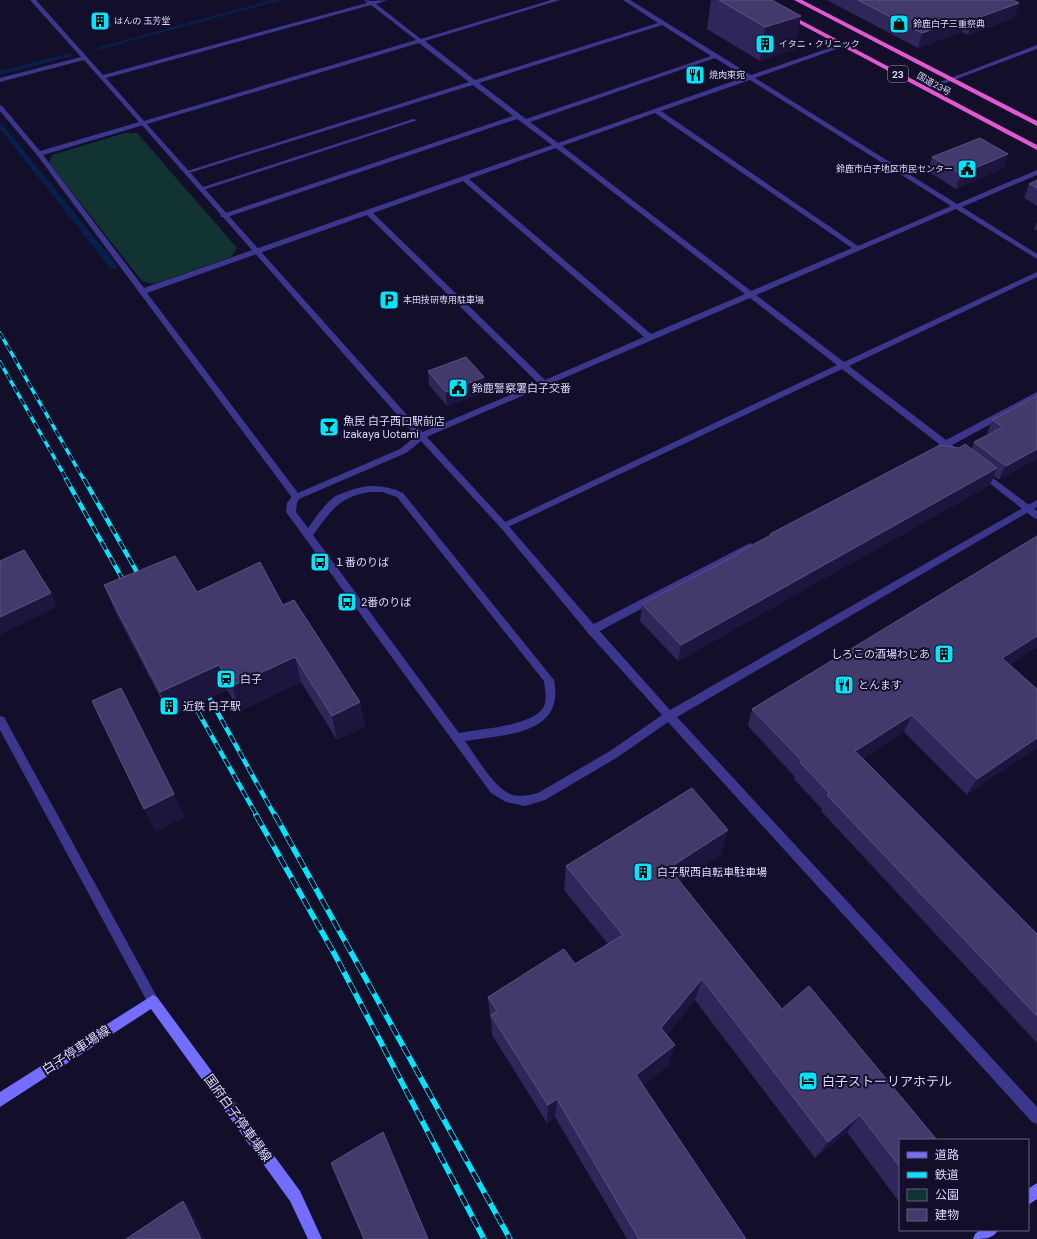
<svg xmlns="http://www.w3.org/2000/svg" width="1037" height="1239" font-family="'DM Sans','Noto Sans JP',sans-serif">
<style>
.green{fill:#113433}
.lines{fill:none;stroke-linecap:round;stroke-linejoin:round}
.stream{fill:#071f4b;fill-rule:evenodd}
.minor{fill:#3a378c;fill-rule:evenodd}
.tertiary{fill:#3a378c;fill-rule:evenodd}
.secondary{fill:#736eff;fill-rule:evenodd}
.trunk{fill:#e258d2;fill-rule:evenodd}
.rail-far2-casing{stroke:#03e5ff;stroke-width:3.5}
.rail-far1-casing{stroke:#03e5ff;stroke-width:4.5}
.rail-casing{stroke:#03e5ff;stroke-width:5.5}
.rail-far2{stroke:#130f2a;stroke-width:2.5;stroke-dasharray:7;stroke-linecap:butt}
.rail-far1{stroke:#130f2a;stroke-width:3;stroke-dasharray:9;stroke-linecap:butt}
.rail{stroke:#130f2a;stroke-width:4;stroke-dasharray:12;stroke-linecap:butt}
.wall{fill:#312659}
.shaded-wall{fill:#1d153e}
.building{fill:#43396a;stroke:#5b5282}
.labels{text-anchor:middle;dominant-baseline:central;stroke-width:4;stroke-linejoin:round;paint-order:stroke}
.far-poi-label{font-size:9px;fill:#dcd7ff;stroke:#130f2a;text-anchor:start}
.far-street-label{font-size:9px;fill:#dcd7ff;stroke:#130f2a}
.shield{fill:#130f2a;stroke:#a09bbf;stroke-width:1}
.shield-label{font-size:10px;font-weight:bold;fill:#dcd7ff}
.poi-label{font-size:11px;fill:#dcd7ff;stroke:#130f2a;text-anchor:start}
.near-street-label{font-size:13px;fill:#dcd7ff;stroke:#130f2a}
.near-poi-label{font-size:13px;fill:#dcd7ff;stroke:#130f2a;text-anchor:start}
</style>
<rect width="100%" height="100%" fill="#130f2a"/>
<polygon class="green" points="125,133 137,133 237,248 231,257 154,284 142,281 49,163 52,155"/>
<g class="lines">
<g class="stream">
<polygon points="272,0 282,0 97,50 92,49"/>
<polygon points="70,53 72,54 72,56 0,75 0,71"/>
<polygon points="0,123 2,124 117,265 117,269 111,269 0,129"/>
</g>
<g class="minor">
<path d="M30,0H36L103,75L367,3L364,0L372,1L387,0L376,4L421,39L551,0H560L425,41L475,80L658,23L623,0H630L751,75L841,44H845V46L755,78L957,204L1037,170V175L962,207L1037,254V259L956,209L756,295L844,362L1037,272V277L849,366L946,440L1037,392V399L952,445L962,454L958,457L945,449H938L937,447L939,444L842,369L504,529L501,528L499,526L501,524L837,365L750,298L424,438H418L417,436L418,434L538,383L367,215L147,293L301,497L299,499H293L37,155L0,111V105L2,106L40,151L139,122L84,60L0,82V78L81,57ZM371,5L416,40L144,121L106,78ZM662,25L711,56L526,119L479,83ZM419,43L469,82L184,172L189,173L473,85L513,116L220,215L221,217H227L517,119L552,145L144,288L43,155ZM715,58L745,77L558,143L530,122ZM750,80L951,206L858,246L661,111ZM655,113L852,248L751,291L562,146ZM556,148L745,294L651,334L469,179ZM463,181L644,337L545,380L373,213Z"/>
<polygon points="1037,45 1037,49 927,90 922,89"/>
<polygon points="413,119 418,120 203,190 197,189"/>
<polygon points="982,470 1037,511 1037,519 1034,518 979,475 978,473"/>
<polygon points="750,543 753,545 755,547 753,549 596,633 588,633 587,630 588,627"/>
<polygon points="0,716 4,717 157,997 159,1001 157,1005 153,1007 149,1005 0,730"/>
</g>
<path class="tertiary" d="M141,122H145L424,434L507,524L596,627L670,710L1037,500V507L677,717L1037,1107V1124L1032,1122L668,722L618,757L545,800L525,806L506,802L491,793L286,512L287,503L293,495L400,449L416,436L141,124ZM421,441L501,528L588,633L662,715L610,751L538,793C530,795 522,797 513,795C495,790 476,756 465,741C505,734 565,736 554,680L403,493C383,484 366,484 346,492C342,493 338,495 334,497C324,505 316,517 308,528L296,512L297,503L299,499L406,453ZM371,492H382L397,497L544,681C545,689 547,698 544,706C535,726 479,729 459,733L313,535C331,511 339,496 371,492Z"/>
<g class="secondary">
<polygon points="153,995 157,997 300,1191 322,1239 308,1239 290,1201 151,1009 0,1107 0,1092"/>
<polygon points="1037,1183 1037,1199 1028,1205 1028,1189"/>
<path d="M980,1230H998C993,1239 984,1239 973,1239L975,1234Z"/>
</g>
<g class="trunk">
<polygon points="794,0 802,0 1037,121 1037,126"/>
<polygon points="787,13 1037,145 1037,150 785,16 784,15"/>
</g>
<defs>
<g id="rail-far2">
<polyline points="0,333 84,480"/>
<polyline points="0,362 67,480"/>
</g>
<g id="rail-far1">
<polyline points="66,479 127,587"/>
<polyline points="84,479 142,581"/>
<polyline points="204,688 275,816"/>
<polyline points="189,696 257,816"/>
</g>
<g id="rail">
<polyline points="256,815 335,955 484,1239"/>
<polyline points="275,815 510,1239"/>
</g>
</defs>
<use href="#rail-far2" class="rail-far2-casing"/>
<use href="#rail-far1" class="rail-far1-casing"/>
<use href="#rail" class="rail-casing"/>
<use href="#rail-far2" class="rail-far2"/>
<use href="#rail-far1" class="rail-far1"/>
<use href="#rail" class="rail"/>
</g>
<g class="wall">
<polygon points="711,0 772,0 801,16 795,49 760,61 707,29"/>
<polygon points="827,0 1013,0 1019,3 1014,18 968,35 962,32 918,48"/>
<polygon points="1008,154 1003,168 956,189 928,171 932,157"/>
<polygon points="1037,180 1037,206 1024,198 1029,184"/>
<polygon points="1037,221 1037,231 1034,229"/>
<polygon points="428,371 484,377 485,392 447,406 429,385"/>
<polygon points="1037,396 999,480 994,476 990,485 678,661 640,621 642,604 738,554 739,552 770,536 770,534 959,448 972,449 974,442 988,435 987,434 992,420"/>
<polygon points="104,585 197,592 283,605 360,702 365,726 337,740 301,682 240,711 227,690 170,716 115,611"/>
<polygon points="1037,647 1009,665 1037,689 967,795 904,732 863,758 1037,934 1037,1043 821,811 822,809 794,779 795,777 748,726 752,709"/>
<polygon points="721,855 680,881 782,1009 900,1140 900,1203 847,1132 815,1158 695,1000 667,1035 669,1065 643,1085 746,1239 627,1239 555,1117 547,1123 492,1035 491,1021 490,1018 488,997 575,964 608,944 564,890 566,866"/>
</g>
<g class="shaded-wall">
<polygon points="1019,3 1014,18 968,35 972,20"/>
<polygon points="801,16 795,49 760,61 765,27"/>
<polygon points="966,17 962,32 918,48 922,33"/>
<polygon points="1008,154 1003,168 956,189 961,174"/>
<polygon points="484,377 485,392 447,406 446,392"/>
<polygon points="1037,449 1037,459 999,480 1006,466"/>
<polygon points="997,468 990,485 678,661 681,645"/>
<polygon points="51,593 57,607 0,635 0,617"/>
<polygon points="1037,636 1037,647 992,676 1002,658"/>
<polygon points="295,657 301,682 240,711 232,686"/>
<polygon points="219,665 227,690 170,716 160,692"/>
<polygon points="360,702 365,726 337,740 332,716"/>
<polygon points="912,715 904,732 848,767 855,751"/>
<polygon points="1037,738 1037,748 967,795 977,779"/>
<polygon points="174,794 185,817 155,832 144,809"/>
<polygon points="728,830 721,855 664,891 669,868"/>
<polygon points="702,979 695,1000 656,1048 661,1028"/>
<polygon points="675,1045 669,1065 632,1094 636,1075"/>
<polygon points="557,1099 555,1117 547,1123 548,1105"/>
<polygon points="860,1115 847,1132 815,1158 828,1142"/>
<polygon points="183,1201 190,1208 205,1239 201,1239"/>
</g>
<g class="building">
<polygon points="719,0 772,0 801,16 765,27"/>
<polygon points="858,0 1013,0 1019,3 972,20 966,17 922,33"/>
<polygon points="980,138 1008,154 961,174 932,157"/>
<polygon points="1037,180 1037,188 1029,184"/>
<polygon points="466,357 484,377 446,392 428,371"/>
<polygon points="1037,396 1037,449 1006,466 974,442 1003,427 992,420"/>
<polygon points="965,444 997,468 681,645 642,604 740,553 739,552 771,535 770,534 940,445 959,448"/>
<polygon points="1037,536 1037,636 1002,658 1037,689 1037,738 977,779 912,715 855,751 1037,934 1037,1016 827,795 829,793 800,762 802,761 752,709"/>
<polygon points="24,550 51,593 0,617 0,561"/>
<polygon points="175,556 197,592 260,562 283,605 294,600 360,702 332,716 295,657 232,686 219,665 160,692 104,585"/>
<polygon points="121,688 174,794 144,809 92,701"/>
<polygon points="692,788 728,830 669,868 782,1009 809,986 937,1140 900,1140 900,1167 860,1115 828,1142 702,979 661,1028 675,1045 636,1075 746,1239 639,1239 557,1099 548,1105 491,1015 497,1011 488,997 564,949 575,964 623,935 566,866"/>
<polygon points="383,1132 428,1239 364,1239 331,1163"/>
<polygon points="183,1201 201,1239 126,1239"/>
</g>
<defs>
<symbol id="building-square" viewBox="-11 -11 22 22"><rect x="-9" y="-9" width="18" height="18" rx="4" fill="#03e5ff" stroke="#130f2a"/><path d="M-4-6H4V6H1V3H-1V6H-4ZM-2.5-4.3h1.7v1.8h-1.7ZM.8-4.3h1.7v1.8H.8ZM-2.5-1h1.7V.8h-1.7ZM.8-1h1.7V.8H.8Z" fill="#111"/></symbol>
<symbol id="shop-square" viewBox="-11 -11 22 22"><rect x="-9" y="-9" width="18" height="18" rx="4" fill="#03e5ff" stroke="#130f2a"/><path d="M-5-2.5h2.3a2.7 3.5 0 0 1 5.4 0H5L5.5 6h-11ZM-1.5-2.5h3a1.5 2.3 0 0 0-3 0Z" fill="#111"/></symbol>
<symbol id="restaurant-square" viewBox="-11 -11 22 22"><rect x="-9" y="-9" width="18" height="18" rx="4" fill="#03e5ff" stroke="#130f2a"/><path d="M-5-6h1v4h1v-4h1v4h1v-4h1v5L-1.5 .5V6h-2V.5L-5-1ZM5-6V6H3V1.5H1.5Q1.5-4 5-6Z" fill="#111"/></symbol>
<symbol id="civic-square" viewBox="-11 -11 22 22"><rect x="-9" y="-9" width="18" height="18" rx="4" fill="#03e5ff" stroke="#130f2a"/><path d="M-.6-6.5H3V-4.5H.6V-3L4-1V1h2V6H-6V1h2V-1L-.6-3ZM-1.2 2.5V6h2.4V2.5Z" fill="#111"/></symbol>
<symbol id="parking-square" viewBox="-11 -11 22 22"><rect x="-9" y="-9" width="18" height="18" rx="4" fill="#03e5ff" stroke="#130f2a"/><path d="M-3.5-5.5H1a3.5 3.5 0 0 1 0 7H-1V5.5H-3.5ZM-1-3.4V-.6H.8a1.4 1.4 0 0 0 0-2.8Z" fill="#111"/></symbol>
<symbol id="bar-square" viewBox="-11 -11 22 22"><rect x="-9" y="-9" width="18" height="18" rx="4" fill="#03e5ff" stroke="#130f2a"/><path d="M-6-5H6L.8 .8V4.5H3.5V6h-7V4.5H-.8V.8Z" fill="#111"/></symbol>
<symbol id="bus-square" viewBox="-11 -11 22 22"><rect x="-9" y="-9" width="18" height="18" rx="4" fill="#03e5ff" stroke="#130f2a"/><path d="M-5-6H5V4H4V6H2V4H-2V6H-4V4H-5ZM-3.5-4V0h7V-4ZM-3.5 1.2v1.5H-2V1.2ZM2 1.2v1.5H3.5V1.2Z" fill="#111"/></symbol>
<symbol id="station-square" viewBox="-11 -11 22 22"><rect x="-9" y="-9" width="18" height="18" rx="4" fill="#03e5ff" stroke="#130f2a"/><path d="M-3-6H3Q5-6 5-4V2Q5 4 3 4L4.5 6H3L1.5 4h-3L-3 6H-4.5L-3 4Q-5 4-5 2V-4Q-5-6-3-6ZM-3.5-4v3h7v-3ZM-3.5 1v1.5H-2V1ZM2 1v1.5H3.5V1Z" fill="#111"/></symbol>
<symbol id="hotel-square" viewBox="-11 -11 22 22"><rect x="-9" y="-9" width="18" height="18" rx="4" fill="#03e5ff" stroke="#130f2a"/><path d="M-6-4.5h1.5V1H6V5H4.5V3h-9V5H-6ZM-4 0a1.8 1.8 0 1 1 3.6 0ZM.5 0V-2.5h3Q6-2.5 6 0Z" fill="#111"/></symbol>
</defs>
<g fill-rule="evenodd">
<use href="#building-square" x="89" y="10" width="22" height="22"/>
<use href="#shop-square" x="888" y="13" width="22" height="22"/>
<use href="#building-square" x="754" y="33" width="22" height="22"/>
<use href="#restaurant-square" x="684" y="64" width="22" height="22"/>
<use href="#civic-square" x="956" y="158" width="22" height="22"/>
<use href="#parking-square" x="378" y="289" width="22" height="22"/>
<use href="#civic-square" x="447" y="377" width="22" height="22"/>
<use href="#bar-square" x="318" y="416" width="22" height="22"/>
<use href="#bus-square" x="309" y="551" width="22" height="22"/>
<use href="#bus-square" x="336" y="591" width="22" height="22"/>
<use href="#building-square" x="933" y="643" width="22" height="22"/>
<use href="#station-square" x="215" y="668" width="22" height="22"/>
<use href="#restaurant-square" x="833" y="674" width="22" height="22"/>
<use href="#building-square" x="158" y="695" width="22" height="22"/>
<use href="#building-square" x="632" y="861" width="22" height="22"/>
<use href="#hotel-square" x="797" y="1070" width="22" height="22"/>
</g>
<g class="labels">
<g class="far-poi-label">
<text x="114" y="21">はんの 玉芳堂</text>
<text x="913" y="24">鈴鹿白子三重祭典</text>
<text x="779" y="44">イタニ・クリニック</text>
<text x="709" y="75">焼肉東宛</text>
<text x="953" y="169" text-anchor="end">鈴鹿市白子地区市民センター</text>
<text x="403" y="300">本田技研専用駐車場</text>
</g>
<g class="far-street-label">
<text transform="translate(934 84) rotate(29)">国道23号</text>
</g>
<rect class="shield" x="888" y="66" width="20" height="16" rx="3"/>
<g class="shield-label">
<text x="898" y="74">23</text>
</g>
<g class="poi-label">
<text x="472" y="388">鈴鹿警察署白子交番</text>
<text x="343" y="421">魚民 白子西口駅前店<tspan x="343" dy="13">Izakaya Uotami</tspan></text>
<text x="334" y="562">１番のりば</text>
<text x="361" y="602">2番のりば</text>
<text x="930" y="654" text-anchor="end">しろこの酒場わじあ</text>
<text x="240" y="679">白子</text>
<text x="858" y="685">とんます</text>
<text x="183" y="706">近鉄 白子駅</text>
<text x="657" y="872">白子駅西自転車駐車場</text>
</g>
<g class="near-street-label">
<text transform="translate(76 1050) rotate(-33)">白子停車場線</text>
<text transform="translate(238 1118) rotate(54)">国府白子停車場線</text>
</g>
<g class="near-poi-label">
<text x="822" y="1081">白子ストーリアホテル</text>
</g>
</g>
<rect x="899" y="1139" width="130" height="92" fill="#130f2a" stroke="#635f7f"/>
<rect x="907" y="1152" width="20" height="6" fill="#736eff" stroke="#635f7f"/>
<text x="935" y="1159" font-size="12" fill="#dcd7ff">道路</text>
<rect x="907" y="1172" width="20" height="6" fill="#03e5ff" stroke="#635f7f"/>
<text x="935" y="1179" font-size="12" fill="#dcd7ff">鉄道</text>
<rect x="907" y="1189" width="20" height="12" fill="#113433" stroke="#635f7f"/>
<text x="935" y="1199" font-size="12" fill="#dcd7ff">公園</text>
<rect x="907" y="1209" width="20" height="12" fill="#43396a" stroke="#635f7f"/>
<text x="935" y="1219" font-size="12" fill="#dcd7ff">建物</text>
</svg>
